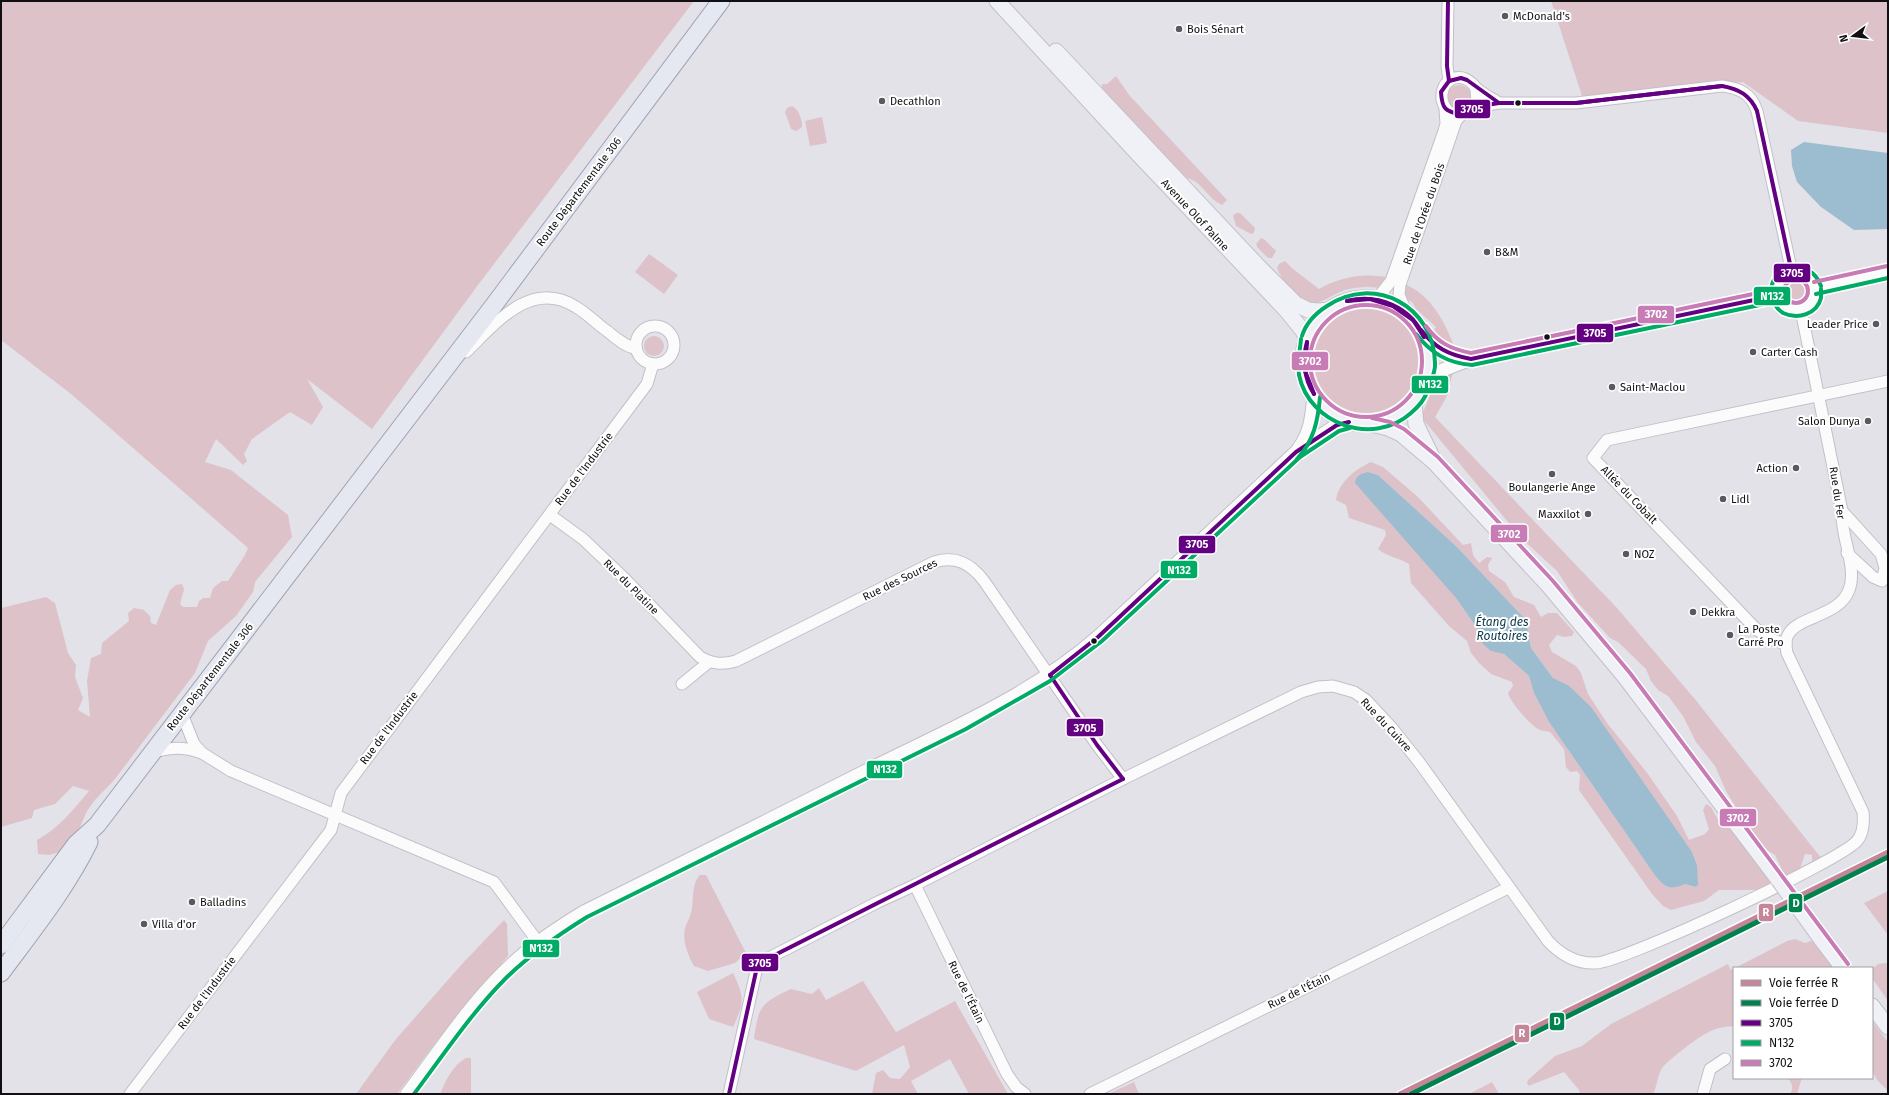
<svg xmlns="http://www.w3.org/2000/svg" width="1889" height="1095" font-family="'Fira Sans',sans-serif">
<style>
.green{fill:#ddc2c9;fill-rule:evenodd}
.water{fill:#9cbccf}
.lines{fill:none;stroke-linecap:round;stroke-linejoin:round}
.minor-casing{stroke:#c2c0c6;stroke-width:13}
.tertiary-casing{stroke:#c2c0c6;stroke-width:15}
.secondary-casing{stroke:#c2c0c6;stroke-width:17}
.primary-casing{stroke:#9fa3b2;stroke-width:19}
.minor{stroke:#fbfbfc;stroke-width:11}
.tertiary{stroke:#fbfbfc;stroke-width:13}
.secondary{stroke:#f0f1f6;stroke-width:15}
.primary{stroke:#e5e8f0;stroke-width:17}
.secondary-bridge-casing{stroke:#c2c0c6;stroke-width:17;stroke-linecap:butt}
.secondary-bridge{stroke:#f0f1f6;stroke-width:15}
.bus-1-casing{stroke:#fff;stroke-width:7}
.bus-2-casing{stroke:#fff;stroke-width:7}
.bus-3-casing{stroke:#fff;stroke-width:7}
.bus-1{stroke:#640082;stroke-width:4}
.bus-2{stroke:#00ab66;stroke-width:4}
.bus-3{stroke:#c87cb5;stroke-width:4}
.rail-1-casing{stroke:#fff;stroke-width:8}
.rail-2-casing{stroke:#fff;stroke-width:8}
.rail-1{stroke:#c68699;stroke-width:5}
.rail-2{stroke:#00824e;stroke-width:5}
.poi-dot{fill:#5b595e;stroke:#fff;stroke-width:1.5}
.bus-dot{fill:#110f13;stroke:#fff;stroke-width:1.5}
.labels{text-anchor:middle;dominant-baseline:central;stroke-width:4;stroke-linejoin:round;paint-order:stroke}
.poi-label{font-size:11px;fill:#110f13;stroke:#fff;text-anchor:start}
.street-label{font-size:11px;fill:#110f13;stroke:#fff}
.water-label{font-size:12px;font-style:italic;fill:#0a3547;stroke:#fff}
.line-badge{stroke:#fff;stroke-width:1.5}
.badge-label{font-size:11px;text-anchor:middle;font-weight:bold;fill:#fff}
</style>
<rect width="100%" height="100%" fill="#e4e2e9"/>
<g class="green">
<path d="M1,1H694L478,285L372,429L307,379L323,407L312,425L290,412L252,439L244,454L247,461L243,465L216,439L205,462L231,470L288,515L292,537L255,582L253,592L236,616L208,641L195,673L115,779L95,800L87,811L79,829L60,852L49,855L38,854L37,840C60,827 72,811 89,791L73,786L55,804L34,810L32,818L1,827V608L46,597L55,603L68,653L76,665L75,677L83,698L78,710L90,717L87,681L91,658L101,654L102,643L129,621L128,613L134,608L144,610L150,616L151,623L156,625L170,590L176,585L182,584L184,589L180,604L183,607H197L199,601L203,598H210L213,588L222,581H228L245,555L248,548L71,394L1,340Z"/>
<polygon points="1551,1 1888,1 1888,133 1798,121 1743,82 1583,99"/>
<path d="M1116,76L1130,96L1227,200L1222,205C1204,196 1204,181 1183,177L1102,89V84H1107Z"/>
<circle cx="1459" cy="97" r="12"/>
<path d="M792,106C798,108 803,121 802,127L796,131L791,129L785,112L787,108Z"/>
<polygon points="822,117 827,143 810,146 805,121"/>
<polygon points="1236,213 1240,213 1255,228 1254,233 1251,234 1236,226 1233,216"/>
<polygon points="1261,238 1264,239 1276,251 1272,258 1268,258 1258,248 1256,244"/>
<polygon points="649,254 678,275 664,294 635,272"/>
<path d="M1285,261L1293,269L1319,289C1341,277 1361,273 1386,277V281L1380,288C1369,286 1355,287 1345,290C1328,296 1324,304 1304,304C1293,293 1283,283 1277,268L1279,264Z"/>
<path d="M1794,278L1803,279L1809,285L1804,286L1806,294L1811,293C1802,324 1765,289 1794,278Z"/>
<path d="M1402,283C1429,293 1443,318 1453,343L1447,348L1435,339L1433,332L1436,327L1416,309L1412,302L1405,299Z"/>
<circle cx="1366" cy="361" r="52"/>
<circle cx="654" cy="346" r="10"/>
<polygon points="1453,372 1446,398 1435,417 1617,608 1694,698 1822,859 1812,865 1812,855 1805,854 1799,872 1786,878 1775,855 1767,850 1755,839 1726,791 1715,766 1696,742 1683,716 1668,696 1658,690 1651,681 1646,669 1618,642 1610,638 1578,603 1557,571 1522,539 1421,417 1439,374"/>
<path d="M1371,462L1383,467L1418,497L1463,545L1471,543L1473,555L1479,563L1487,557L1492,558L1488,565L1489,571L1505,582L1514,597L1534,605L1541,617L1548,613H1557L1574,632L1572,636L1564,637L1557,635L1549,645L1552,652L1576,666L1581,673L1588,694L1607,723L1648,774L1677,816L1689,840L1705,834L1709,829L1703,810L1706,804L1711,807L1720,823L1729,828L1775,884L1763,890H1719L1704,901L1671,910L1663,906L1652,894L1579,790L1580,775L1577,771L1570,772L1566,767L1564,749L1550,732C1544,731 1537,730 1533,725C1525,719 1510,701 1508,693L1513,686L1512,682L1491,674L1479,663L1471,653L1467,641L1449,626L1411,583L1409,564C1399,558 1386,556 1378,549L1386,535L1385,530L1349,518L1346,505L1336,500C1339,482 1354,470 1371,462ZM1368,472L1378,475L1456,546L1526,620L1531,648L1553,678L1568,685L1692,852L1697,865L1694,887L1654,874L1549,722L1534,693L1529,676L1504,654L1482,643L1479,631L1456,598Z"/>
<path d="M700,875H706L746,953L735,963L708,971L694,966C688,956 682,940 685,928C686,924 689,920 690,916C695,904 690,885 700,875Z"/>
<polygon points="1888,891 1888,935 1864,903"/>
<polygon points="504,920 507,924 508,956 438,1039 397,1094 356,1094 396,1039 462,964"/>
<polygon points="1795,939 1805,943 1811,941 1820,946 1833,968 1735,968 1787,941"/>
<polygon points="1886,963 1888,964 1888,1001 1872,978 1872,969 1878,964"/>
<path d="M1728,964L1731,970L1734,968V1026C1724,1027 1715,1028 1707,1033C1698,1037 1664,1063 1661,1070C1657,1078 1657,1086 1653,1094H1580L1579,1090L1564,1072L1531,1085L1529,1086L1527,1083L1528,1080L1555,1056L1582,1046L1611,1024Z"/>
<path d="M733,973C745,998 744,1003 733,1027L709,1019L697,992Z"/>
<path d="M863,981L896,1032L955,1001L1008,1094H969L950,1059L911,1081L918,1094H872L876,1073L883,1070L890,1078L900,1079L910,1067L904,1045L856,1071L754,1039C759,1005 760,1004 791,989L812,994L819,988L826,1000Z"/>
<polygon points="1872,1021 1888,1042 1888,1091 1878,1081 1872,1071"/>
<path d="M466,1058H471V1094H440C446,1080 452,1066 466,1058Z"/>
<path d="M1788,1078H1802L1797,1094H1790C1794,1088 1792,1084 1788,1078Z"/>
<polygon points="1134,1082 1139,1094 1108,1094"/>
<polygon points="1492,1082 1499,1094 1469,1094"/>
</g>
<g class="water">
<polygon points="1804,142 1888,153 1888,229 1854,230 1821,207 1797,182 1792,166 1791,150"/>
<path d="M1368,472L1378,475L1456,546L1526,620L1531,648L1553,678L1568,685L1591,707L1692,852L1697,865L1698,885L1695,887L1685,884C1668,891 1665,887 1654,874L1549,722L1534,693L1529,676L1504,654L1491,651L1482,643L1479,631L1456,598L1355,483C1356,476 1360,474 1368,472Z"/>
</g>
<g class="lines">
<defs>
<g id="minor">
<polyline points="1448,1 1447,66 1449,81"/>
<path d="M1474,107L1499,103H1576L1722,86C1739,88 1751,93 1757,111L1792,273"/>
<polyline points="1471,111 1477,103 1476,89"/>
<path d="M1451,113C1434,102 1442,74 1463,78C1472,80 1475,89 1483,93C1488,97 1494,99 1499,103"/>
<polyline points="1374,299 1380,295 1391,281 1444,131 1446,124 1445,109"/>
<polyline points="1407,314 1399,295 1400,285 1456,121 1461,115"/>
<circle cx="655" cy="345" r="19"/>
<path d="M466,352C495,324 531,278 576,307C586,313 594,321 603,328C613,335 624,347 636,348"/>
<polyline points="1842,511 1881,554 1885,568 1882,581 1873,577 1847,553"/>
<path d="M550,515L583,539L625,579L700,657C713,664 722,665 736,661L934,562C956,555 971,564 984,581L1097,745L1123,779"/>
<polyline points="1786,644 1770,639 1755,628 1593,458 1607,440 1888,381"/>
<polyline points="682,684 709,662"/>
<path d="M152,752C172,748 181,746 202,753L194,744L182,714"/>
<polyline points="202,753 231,771 494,882 538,942"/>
<polyline points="915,885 1007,1074 1016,1087 1025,1094"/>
<polyline points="130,1094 331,830 341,793 647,384 653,364"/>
<path d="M729,1094L757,967L761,962L878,902L915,885L1123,779L1301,692L1318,687L1333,686L1354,692L1366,700L1392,728L1419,762L1548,941C1561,955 1576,964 1596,963C1623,962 1840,861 1857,841C1864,833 1864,822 1863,812L1787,653C1786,648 1785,640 1788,635C1797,616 1839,617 1849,590C1858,567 1840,536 1842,511L1801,310"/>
<polyline points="1090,1094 1508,888"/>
<polyline points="1703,1094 1710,1069 1725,1059"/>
</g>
<g id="tertiary">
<circle cx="1796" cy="292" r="19"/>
<polyline points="1815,288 1888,272"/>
<path d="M1421,330C1435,350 1445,355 1469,359"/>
<polyline points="1426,379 1440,371 1471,359 1778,295"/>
<path d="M1299,448C1311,432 1312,415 1314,396"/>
<path d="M407,1094C442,1048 475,996 519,958C539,940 561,926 584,912C681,864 779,815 876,766C953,728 1033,694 1098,637L1296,452L1337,425L1349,422"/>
</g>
<g id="secondary">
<polyline points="997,1 1138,154 1287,311 1303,331 1307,339"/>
<polyline points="1056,51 1257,265 1296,304 1308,310 1318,311 1329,310"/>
<circle cx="1366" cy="361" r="63"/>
<polyline points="1414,402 1416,424 1432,457"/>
<polyline points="1371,424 1388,428 1401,434 1434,462 1548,585 1625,677 1778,879"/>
<polyline points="1821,939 1843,968"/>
<polyline points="1872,1006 1888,1027"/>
</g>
<g id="primary">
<polyline points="1,945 76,844 97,825 494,305 721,1"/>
<path d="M1,973C32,931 66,889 89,842"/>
</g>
</defs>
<use href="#minor" class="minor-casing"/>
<use href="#tertiary" class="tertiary-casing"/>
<use href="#secondary" class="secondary-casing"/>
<use href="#primary" class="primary-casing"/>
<use href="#minor" class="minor"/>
<use href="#tertiary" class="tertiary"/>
<use href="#secondary" class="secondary"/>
<use href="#primary" class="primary"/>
<defs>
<polyline id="secondary-bridge" points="1778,879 1821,939"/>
</defs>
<use href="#secondary-bridge" class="secondary-bridge-casing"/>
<use href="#secondary-bridge" class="secondary-bridge"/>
<defs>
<g id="bus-1">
<polyline points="1448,1 1447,66 1449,81"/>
<path d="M1461,78L1467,80L1499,103L1474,107L1471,111L1461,115C1445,111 1442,109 1441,92L1449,81Z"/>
<path d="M1722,86C1739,89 1750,95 1757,111"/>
<polyline points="1499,103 1576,103"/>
<polyline points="1576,103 1722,86"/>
<polyline points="1576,103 1722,86"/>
<polygon points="1757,111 1792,273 1791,269"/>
<path d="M1347,301C1378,293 1411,307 1424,337"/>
<polyline points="1347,301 1370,299 1393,306 1413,320 1424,337"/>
<path d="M1421,330C1435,348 1449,355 1471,359L1778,295"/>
<polyline points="1307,342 1305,371 1314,394"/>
<path d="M1307,342C1302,359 1304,379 1314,394"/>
<polyline points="1050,675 1098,637 1296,452 1337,425 1349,422"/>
<polyline points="1050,675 1097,745 1123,779"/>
<polyline points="729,1094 757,967 761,962 1123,779"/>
</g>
<g id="bus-2">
<path d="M1821,286C1810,255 1766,265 1772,296C1773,303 1777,309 1783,313C1798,320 1817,314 1821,298C1821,295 1821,292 1821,289"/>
<polyline points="1816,294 1888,278"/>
<path d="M1416,334C1431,353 1447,363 1472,365L1779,301"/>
<path d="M1301,339C1300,351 1297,362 1299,375C1309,424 1373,447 1411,413C1418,407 1424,401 1427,392C1430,383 1436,372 1435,363C1434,306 1374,274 1327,306C1316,313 1306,323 1302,336"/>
<path d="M1297,459C1314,441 1318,420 1320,397"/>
<path d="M414,1094C444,1054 472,1012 507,977C531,954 558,935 587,917L966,729L1050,681L1102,641L1300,457L1339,431L1350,428"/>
</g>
<g id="bus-3">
<circle cx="1796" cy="291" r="12"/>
<polyline points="1814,282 1887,266"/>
<circle cx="1366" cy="361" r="56"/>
<path d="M1426,326C1438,343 1451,349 1471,353L1777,289"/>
<polyline points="1372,418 1390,422 1404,429 1438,457 1553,581 1630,673 1848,964"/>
</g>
</defs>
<use href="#bus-1" class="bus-1-casing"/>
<use href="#bus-2" class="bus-2-casing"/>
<use href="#bus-3" class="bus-3-casing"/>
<use href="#bus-1" class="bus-1"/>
<use href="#bus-2" class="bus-2"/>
<use href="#bus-3" class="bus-3"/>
<defs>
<polyline id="rail-1" points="1400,1094 1888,852"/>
<polyline id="rail-2" points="1411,1094 1888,857"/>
</defs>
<use href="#rail-1" class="rail-1-casing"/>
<use href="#rail-2" class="rail-2-casing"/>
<use href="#rail-1" class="rail-1"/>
<use href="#rail-2" class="rail-2"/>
</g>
<g class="poi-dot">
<circle cx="1505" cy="16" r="4"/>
<circle cx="1179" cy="29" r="4"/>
<circle cx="882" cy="101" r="4"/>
<circle cx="1487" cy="252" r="4"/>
<circle cx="1876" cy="324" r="4"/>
<circle cx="1753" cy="352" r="4"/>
<circle cx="1612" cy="387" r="4"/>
<circle cx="1868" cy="421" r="4"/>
<circle cx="1796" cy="468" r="4"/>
<circle cx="1552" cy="474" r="4"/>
<circle cx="1723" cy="499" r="4"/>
<circle cx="1588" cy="514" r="4"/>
<circle cx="1626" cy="554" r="4"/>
<circle cx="1693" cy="612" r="4"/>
<circle cx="1730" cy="635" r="4"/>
<circle cx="192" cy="902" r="4"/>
<circle cx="144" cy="924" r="4"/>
</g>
<g class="bus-dot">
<circle cx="1518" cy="103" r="3.5"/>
<circle cx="1547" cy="337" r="3.5"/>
<circle cx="1094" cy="641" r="3.5"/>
</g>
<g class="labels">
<g class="poi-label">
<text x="1513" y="16">McDonald's</text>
<text x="1187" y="29">Bois Sénart</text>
<text x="890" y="101">Decathlon</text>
<text x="1495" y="252">B&amp;M</text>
<text x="1868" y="324" text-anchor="end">Leader Price</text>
<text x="1761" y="352">Carter Cash</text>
<text x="1620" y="387">Saint-Maclou</text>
<text x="1860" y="421" text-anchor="end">Salon Dunya</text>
<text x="1788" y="468" text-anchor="end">Action</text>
<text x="1552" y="487" text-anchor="middle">Boulangerie Ange</text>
<text x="1731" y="499">Lidl</text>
<text x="1580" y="514" text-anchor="end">Maxxilot</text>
<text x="1634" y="554">NOZ</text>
<text x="1701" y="612">Dekkra</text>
<text x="1738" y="629">La Poste<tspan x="1738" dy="13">Carré Pro</tspan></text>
<text x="200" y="902">Balladins</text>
<text x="152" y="924">Villa d'or</text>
</g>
<g class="street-label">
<text transform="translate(579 192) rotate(-53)">Route Départementale 306</text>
<text transform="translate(1424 214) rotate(-71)">Rue de l'Orée du Bois</text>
<text transform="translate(1195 215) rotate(47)">Avenue Olof Palme</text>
<text transform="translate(584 469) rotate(-53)">Rue de l'Industrie</text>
<text transform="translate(1837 493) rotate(81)">Rue du Fer</text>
<text transform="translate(1629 495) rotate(46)">Allée du Cobalt</text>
<text transform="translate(900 580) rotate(-26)">Rue des Sources</text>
<text transform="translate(631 587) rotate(45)">Rue du Platine</text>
<text transform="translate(210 677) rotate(-52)">Route Départementale 306</text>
<text transform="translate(1386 725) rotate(47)">Rue du Cuivre</text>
<text transform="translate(389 728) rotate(-53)">Rue de l'Industrie</text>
<text transform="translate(1299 991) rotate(-26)">Rue de l'Étain</text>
<text transform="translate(966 992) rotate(64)">Rue de l'Étain</text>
<text transform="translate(207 993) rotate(-53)">Rue de l'Industrie</text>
</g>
<g class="water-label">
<text x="1502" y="622">Étang des<tspan x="1502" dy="14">Routoires</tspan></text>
</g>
</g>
<g class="line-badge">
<rect x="1454" y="99" width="37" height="20" rx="4" fill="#640082"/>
<rect x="1773" y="263" width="38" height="20" rx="4" fill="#640082"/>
<rect x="1753" y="286" width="38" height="20" rx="4" fill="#00ab66"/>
<rect x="1637" y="305" width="38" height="19" rx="4" fill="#c87cb5"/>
<rect x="1576" y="323" width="38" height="20" rx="4" fill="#640082"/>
<rect x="1291" y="351" width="38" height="20" rx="4" fill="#c87cb5"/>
<rect x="1411" y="375" width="38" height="19" rx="4" fill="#00ab66"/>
<rect x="1490" y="524" width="38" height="19" rx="4" fill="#c87cb5"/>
<rect x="1178" y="535" width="38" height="19" rx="4" fill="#640082"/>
<rect x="1160" y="560" width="38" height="19" rx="4" fill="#00ab66"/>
<rect x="1066" y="718" width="38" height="19" rx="4" fill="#640082"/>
<rect x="866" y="760" width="37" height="19" rx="4" fill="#00ab66"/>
<rect x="1719" y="808" width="38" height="19" rx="4" fill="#c87cb5"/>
<rect x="1788" y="893" width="15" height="20" rx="4" fill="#00824e"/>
<rect x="1758" y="903" width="16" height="19" rx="4" fill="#c68699"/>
<rect x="522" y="939" width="38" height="19" rx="4" fill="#00ab66"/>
<rect x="741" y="953" width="38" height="19" rx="4" fill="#640082"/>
<rect x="1549" y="1012" width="16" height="19" rx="4" fill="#00824e"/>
<rect x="1514" y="1024" width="16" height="19" rx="4" fill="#c68699"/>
</g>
<g class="badge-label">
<text x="1472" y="113">3705</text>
<text x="1792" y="277">3705</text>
<text x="1772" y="300">N132</text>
<text x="1656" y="318">3702</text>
<text x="1595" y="337">3705</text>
<text x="1310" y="365">3702</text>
<text x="1430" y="388">N132</text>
<text x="1509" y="538">3702</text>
<text x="1197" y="548">3705</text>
<text x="1179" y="574">N132</text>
<text x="1085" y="732">3705</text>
<text x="885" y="773">N132</text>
<text x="1738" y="822">3702</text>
<text x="1796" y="907">D</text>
<text x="1766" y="916">R</text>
<text x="541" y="952">N132</text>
<text x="760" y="967">3705</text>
<text x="1557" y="1025">D</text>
<text x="1522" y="1037">R</text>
</g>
<rect width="1889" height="1095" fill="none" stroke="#110f13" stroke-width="4"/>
<rect x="1733" y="967" width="140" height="112" fill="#ffffff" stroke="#a09fa1"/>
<rect x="1741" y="980" width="20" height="6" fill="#c68699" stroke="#a09fa1"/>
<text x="1769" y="987" font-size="12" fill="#110f13">Voie ferrée R</text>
<rect x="1741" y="1000" width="20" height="6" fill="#00824e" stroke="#a09fa1"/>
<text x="1769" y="1007" font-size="12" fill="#110f13">Voie ferrée D</text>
<rect x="1741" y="1020" width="20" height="6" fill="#640082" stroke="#a09fa1"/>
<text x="1769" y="1027" font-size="12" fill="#110f13">3705</text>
<rect x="1741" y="1040" width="20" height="6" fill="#00ab66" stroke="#a09fa1"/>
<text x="1769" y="1047" font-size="12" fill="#110f13">N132</text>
<rect x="1741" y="1060" width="20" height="6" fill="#c87cb5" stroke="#a09fa1"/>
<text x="1769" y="1067" font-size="12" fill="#110f13">3702</text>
<g transform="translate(1853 36) rotate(255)" stroke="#ffffff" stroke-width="3" paint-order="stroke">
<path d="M0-3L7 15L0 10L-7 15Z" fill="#110f13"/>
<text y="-6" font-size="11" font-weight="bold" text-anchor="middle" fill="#110f13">N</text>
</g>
</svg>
